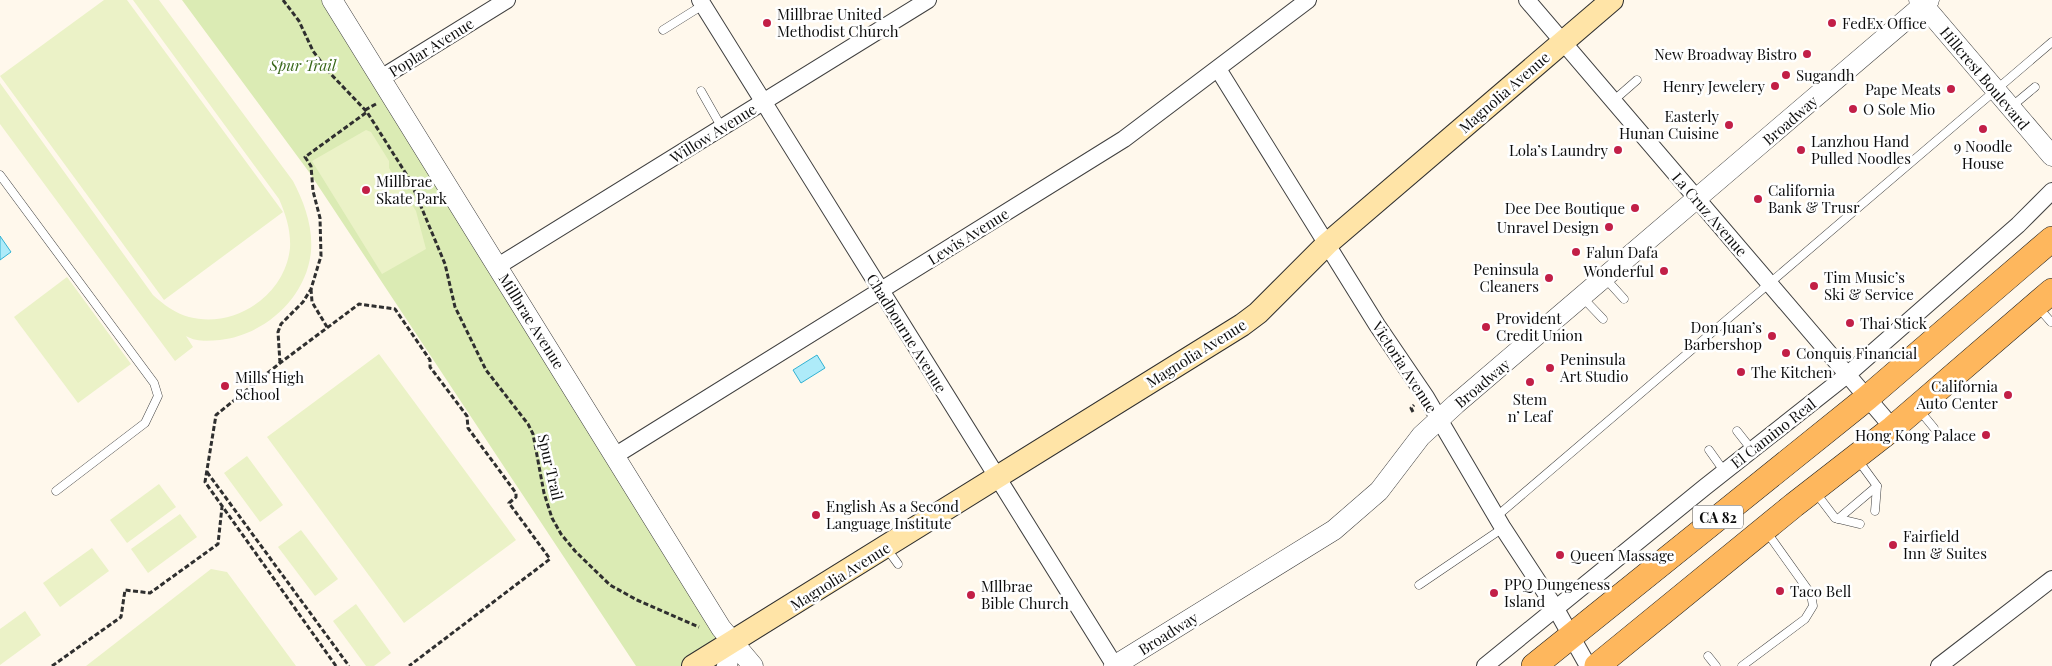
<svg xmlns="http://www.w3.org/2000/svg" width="2052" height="666" font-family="'Playfair Display',serif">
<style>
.green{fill:#dbebb4}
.pitch{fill:#ebf2c7}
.water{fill:#aeebf9;stroke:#32b2d3}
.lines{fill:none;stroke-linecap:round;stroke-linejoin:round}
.service-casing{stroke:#404040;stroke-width:9}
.minor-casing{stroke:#404040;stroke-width:18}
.tertiary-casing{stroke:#404040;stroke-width:21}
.secondary-casing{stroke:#2f2f2f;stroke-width:24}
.primary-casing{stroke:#1e1e1e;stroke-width:26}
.path{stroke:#2f2f2f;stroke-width:3;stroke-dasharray:5 2.5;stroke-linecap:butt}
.service{stroke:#fff;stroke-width:8}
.minor{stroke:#fff;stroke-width:16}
.tertiary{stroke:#fff;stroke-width:20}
.secondary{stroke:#ffe4a7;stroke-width:22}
.primary{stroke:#feb75d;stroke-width:25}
.poi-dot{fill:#c21f47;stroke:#fff;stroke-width:2}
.labels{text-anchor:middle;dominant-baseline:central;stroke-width:5;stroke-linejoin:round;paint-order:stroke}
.shield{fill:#fff;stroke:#565656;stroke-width:1}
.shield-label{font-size:14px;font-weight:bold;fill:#0d0d0d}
.poi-label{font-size:15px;fill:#0d0d0d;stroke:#fff;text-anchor:start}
.street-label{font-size:15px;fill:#0d0d0d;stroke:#fff}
.park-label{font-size:15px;font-style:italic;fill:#39671a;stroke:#fff}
</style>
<rect width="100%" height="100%" fill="#fff8ec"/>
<polygon class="green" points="182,0 332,0 731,642 693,666 636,666 309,172"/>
<g class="pitch">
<polygon points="104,0 127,0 283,212 164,300 0,76"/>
<path d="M133,0H159L293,181C304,202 313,226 311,251C307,297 265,335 220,340C208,341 196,342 186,336L193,347L175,361L0,124V83L153,295C163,304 176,314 189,317C234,329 285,296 290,248C291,231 286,215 279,199Z"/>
<polygon points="366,130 371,132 389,161 389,168 416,211 426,249 382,274 312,161"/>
<polygon points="67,277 131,364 78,403 14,317"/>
<polygon points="379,354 516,540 404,623 267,437"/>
<polygon points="247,456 283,505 260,522 224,473"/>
<polygon points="159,484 176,507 127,543 110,520"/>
<polygon points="180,514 197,537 148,573 131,549"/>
<polygon points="301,530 338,579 315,596 278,547"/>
<polygon points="92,548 109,571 60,607 43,583"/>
<polygon points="211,569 227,572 296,666 86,666"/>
<polygon points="356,604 391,653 374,666 366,666 333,621"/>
<polygon points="25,611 41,635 0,665 0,629"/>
</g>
<g class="water">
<polygon points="0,236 11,252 0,260"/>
<polygon points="817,355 825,368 801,383 793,370"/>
</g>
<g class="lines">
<defs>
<g id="service">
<polyline points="663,30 703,5"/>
<polyline points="701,91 722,128"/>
<polyline points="1613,101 1637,80"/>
<polyline points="2011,107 2035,87"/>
<polyline points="0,175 154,383 158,396 145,423 56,491"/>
<polyline points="1605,278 1624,299"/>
<polyline points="1583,298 1603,319"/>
<polyline points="2037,306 2051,322"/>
<polyline points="1920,411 1934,428"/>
<polyline points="1737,431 1752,450"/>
<polyline points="1709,450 1724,471"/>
<polyline points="1858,460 1877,486 1875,511"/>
<polyline points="1816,493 1835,518 1860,524"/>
<polyline points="1497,516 2052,42"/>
<polyline points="1838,519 1877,486"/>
<polyline points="887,549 898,564"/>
<polyline points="1419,585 1503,528"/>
<polyline points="1708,656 1716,666"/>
<polyline points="1742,666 1805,619 1813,606 1811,594 1766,531"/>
</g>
<g id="minor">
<polyline points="700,0 1115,666"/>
<polyline points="1527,0 1893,428"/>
<polyline points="1218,69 1377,325 1426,397 1503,528 1556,609 1588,666"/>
<polyline points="381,78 507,0"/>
<polyline points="498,266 928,0"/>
<polyline points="616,455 1124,139 1308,0"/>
<polyline points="1485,666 1705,487 1847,375 2018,225 2052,191"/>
<polyline points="1939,666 2052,579"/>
</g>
<g id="tertiary">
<polyline points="332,0 721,628 753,666"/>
<polyline points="1919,0 2052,156"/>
<polyline points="727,666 731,642"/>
<polyline points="1114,666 1334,530 1379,491 1421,436 1456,404 1929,0"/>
</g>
<polyline id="secondary" points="693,666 1242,325 1258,313 1327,244 1612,0"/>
<g id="primary">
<polyline points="1534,666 1867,398 2052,239"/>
<polyline points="1597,666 1794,505 1893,428 2052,291"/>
</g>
</defs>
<use href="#service" class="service-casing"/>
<use href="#minor" class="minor-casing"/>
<use href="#tertiary" class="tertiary-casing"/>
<use href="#secondary" class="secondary-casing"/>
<use href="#primary" class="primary-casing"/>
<g class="path">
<polyline points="283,0 299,21 313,51 327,70 367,112 410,180 445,264 455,307 486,370 528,424 533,434 544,493 552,518 561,534 575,551 610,585 637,600 699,627"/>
<polyline points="365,110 376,104"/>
<polyline points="311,289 312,302 327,327"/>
<polyline points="280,363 278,332 281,324 303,302 311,289 321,256 320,218 313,191 311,166 305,157 367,112"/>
<polyline points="1413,412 1411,408 1414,405"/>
<polyline points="207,472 349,666"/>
<polyline points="52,666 121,617 125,590 150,593 218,544 222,507"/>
<polyline points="336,666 205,482 216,415 280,363 359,304 395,309 430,360 430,367 467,416 468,428 516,493 516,497 509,503 550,559 409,666"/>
</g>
<use href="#service" class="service"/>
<use href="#minor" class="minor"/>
<use href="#tertiary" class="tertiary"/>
<use href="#secondary" class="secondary"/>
<use href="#primary" class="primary"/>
</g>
<g class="poi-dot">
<circle cx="767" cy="23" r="5"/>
<circle cx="1832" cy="23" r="5"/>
<circle cx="1807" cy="54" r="5"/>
<circle cx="1786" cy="75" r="5"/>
<circle cx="1775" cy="86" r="5"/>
<circle cx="1951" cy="89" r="5"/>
<circle cx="1853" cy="109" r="5"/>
<circle cx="1729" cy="125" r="5"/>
<circle cx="1983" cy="129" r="5"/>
<circle cx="1618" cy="150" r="5"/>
<circle cx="1801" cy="150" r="5"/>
<circle cx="366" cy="190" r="5"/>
<circle cx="1758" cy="199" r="5"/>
<circle cx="1635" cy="208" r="5"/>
<circle cx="1609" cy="227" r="5"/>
<circle cx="1576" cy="252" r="5"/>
<circle cx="1664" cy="271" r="5"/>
<circle cx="1549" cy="278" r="5"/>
<circle cx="1814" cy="286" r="5"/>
<circle cx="1850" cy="323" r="5"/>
<circle cx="1486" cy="327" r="5"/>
<circle cx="1772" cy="336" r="5"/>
<circle cx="1786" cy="353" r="5"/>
<circle cx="1550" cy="368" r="5"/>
<circle cx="1741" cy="372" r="5"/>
<circle cx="1530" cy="382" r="5"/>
<circle cx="225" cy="386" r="5"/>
<circle cx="2008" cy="395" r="5"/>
<circle cx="1986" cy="435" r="5"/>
<circle cx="816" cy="515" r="5"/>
<circle cx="1893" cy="545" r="5"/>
<circle cx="1560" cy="555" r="5"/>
<circle cx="1780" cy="591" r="5"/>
<circle cx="1494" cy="593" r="5"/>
<circle cx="971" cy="595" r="5"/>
</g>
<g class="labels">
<rect class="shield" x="1693" y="505.5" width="50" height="23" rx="4"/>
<g class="shield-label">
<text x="1718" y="517">CA 82</text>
</g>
<g class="poi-label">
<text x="777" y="14">Millbrae United<tspan x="777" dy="17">Methodist Church</tspan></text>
<text x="1842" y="23">FedEx Office</text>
<text x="1797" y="54" text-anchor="end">New Broadway Bistro</text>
<text x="1796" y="75">Sugandh</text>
<text x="1765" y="86" text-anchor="end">Henry Jewelery</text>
<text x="1941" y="89" text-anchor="end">Pape Meats</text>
<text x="1863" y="109">O Sole Mio</text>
<text x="1719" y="116" text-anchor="end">Easterly<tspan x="1719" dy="17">Hunan Cuisine</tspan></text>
<text x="1811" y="141">Lanzhou Hand<tspan x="1811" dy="17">Pulled Noodles</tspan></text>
<text x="1983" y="146" text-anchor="middle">9 Noodle<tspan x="1983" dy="17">House</tspan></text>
<text x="1608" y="150" text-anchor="end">Lola’s Laundry</text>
<text x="376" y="181">Millbrae<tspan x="376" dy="17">Skate Park</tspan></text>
<text x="1768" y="190">California<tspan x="1768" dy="17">Bank &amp; Trusr</tspan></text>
<text x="1625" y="208" text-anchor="end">Dee Dee Boutique</text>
<text x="1599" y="227" text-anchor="end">Unravel Design</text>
<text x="1586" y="252">Falun Dafa</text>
<text x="1539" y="269" text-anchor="end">Peninsula<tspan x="1539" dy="17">Cleaners</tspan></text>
<text x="1654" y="271" text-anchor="end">Wonderful</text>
<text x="1824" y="277">Tim Music’s<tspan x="1824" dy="17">Ski &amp; Service</tspan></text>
<text x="1496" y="318">Provident<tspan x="1496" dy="17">Credit Union</tspan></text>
<text x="1860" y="323">Thai Stick</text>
<text x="1762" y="327" text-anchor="end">Don Juan’s<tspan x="1762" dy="17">Barbershop</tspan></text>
<text x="1796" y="353">Conquis Financial</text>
<text x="1560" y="359">Peninsula<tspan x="1560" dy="17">Art Studio</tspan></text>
<text x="1751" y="372">The Kitchen</text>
<text x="235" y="377">Mills High<tspan x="235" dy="17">School</tspan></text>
<text x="1998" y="386" text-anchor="end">California<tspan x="1998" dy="17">Auto Center</tspan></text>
<text x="1530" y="399" text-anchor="middle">Stem<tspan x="1530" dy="17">n’ Leaf</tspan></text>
<text x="1976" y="435" text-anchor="end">Hong Kong Palace</text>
<text x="826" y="506">English As a Second<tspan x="826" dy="17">Language Institute</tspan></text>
<text x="1903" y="536">Fairfield<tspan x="1903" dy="17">Inn &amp; Suites</tspan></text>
<text x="1570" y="555">Queen Massage</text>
<text x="1504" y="584">PPQ Dungeness<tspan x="1504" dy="17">Island</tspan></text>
<text x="981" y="586">Mllbrae<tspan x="981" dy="17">Bible Church</tspan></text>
<text x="1790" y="591">Taco Bell</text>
</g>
<g class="street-label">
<text transform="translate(431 47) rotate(-32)">Poplar Avenue</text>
<text transform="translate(1985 78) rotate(50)">Hillcrest Boulevard</text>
<text transform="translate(1504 92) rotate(-41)">Magnolia Avenue</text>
<text transform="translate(1790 120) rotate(-41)">Broadway</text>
<text transform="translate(713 133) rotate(-32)">Willow Avenue</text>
<text transform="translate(1710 214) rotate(49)">La Cruz Avenue</text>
<text transform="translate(968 236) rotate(-32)">Lewis Avenue</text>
<text transform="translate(532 321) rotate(58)">Millbrae Avenue</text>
<text transform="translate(907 333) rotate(58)">Chadbourne Avenue</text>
<text transform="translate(1196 353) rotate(-32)">Magnolia Avenue</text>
<text transform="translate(1405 367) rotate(57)">Victoria Avenue</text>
<text transform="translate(1482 383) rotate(-40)">Broadway</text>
<text transform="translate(1773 433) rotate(-38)">El Camino Real</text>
<text transform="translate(551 467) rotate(77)">Spur Trail</text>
<text transform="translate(840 576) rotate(-32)">Magnolia Avenue</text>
<text transform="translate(1168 633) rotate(-32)">Broadway</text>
</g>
<g class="park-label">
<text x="303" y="65">Spur Trail</text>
</g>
</g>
</svg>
